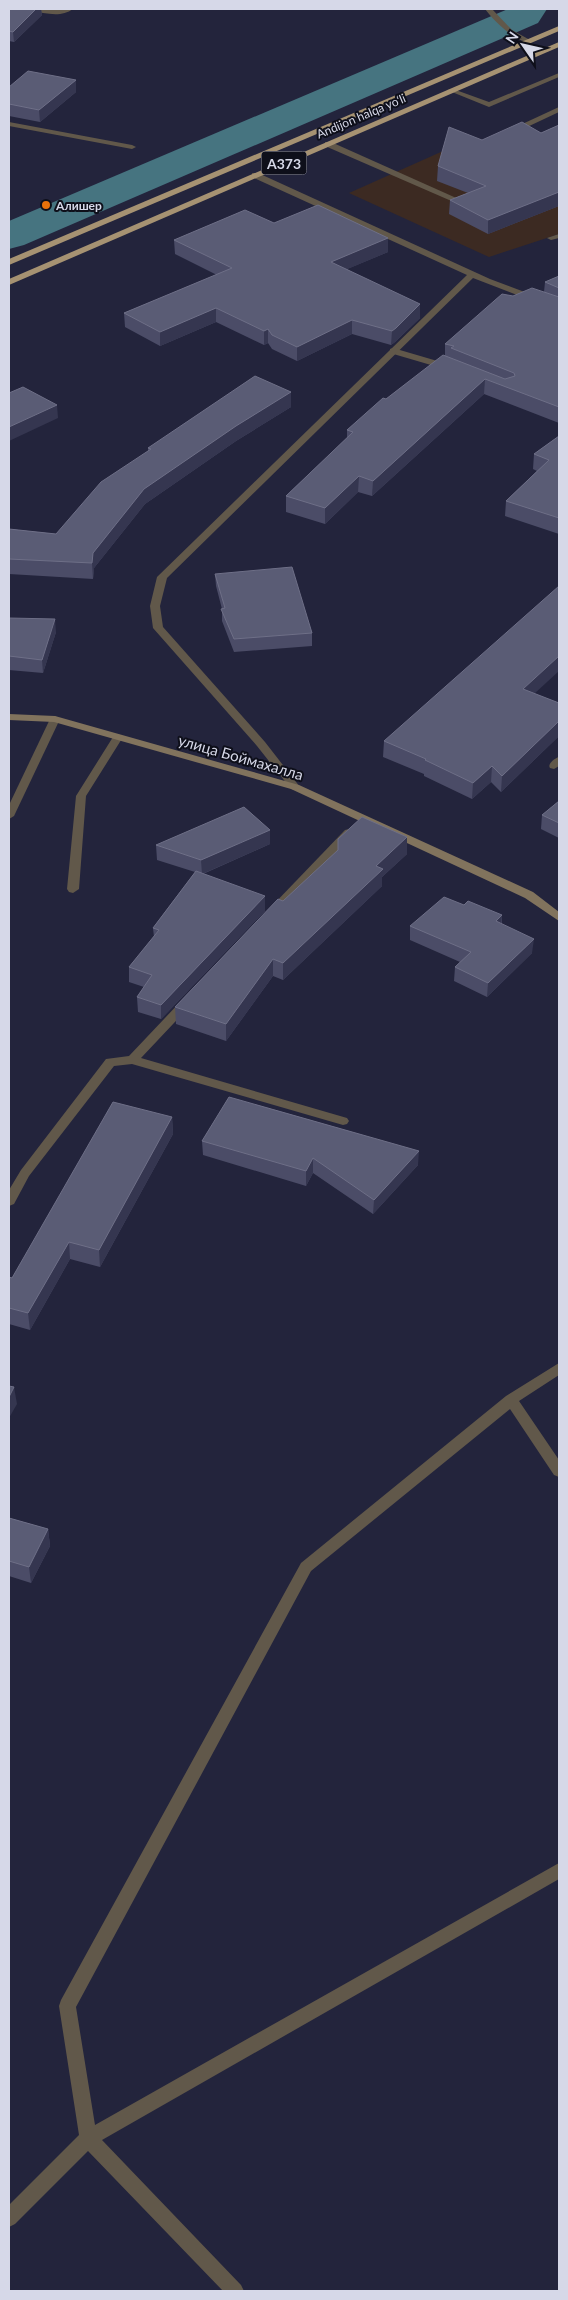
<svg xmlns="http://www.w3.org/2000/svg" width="568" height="2300" font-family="Lato,sans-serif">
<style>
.industrial{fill:#3c2a22}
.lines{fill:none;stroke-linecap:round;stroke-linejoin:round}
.river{fill:#467480;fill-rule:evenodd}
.service{fill:#61584a;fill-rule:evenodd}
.minor{fill:#61584a;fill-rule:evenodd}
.secondary{fill:#81735d;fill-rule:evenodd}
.trunk{fill:#a69272;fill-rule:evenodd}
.wall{fill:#4b4c67}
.shaded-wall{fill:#353650}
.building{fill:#5a5c75;stroke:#6e6f87}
.food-dot{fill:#e8710a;stroke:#0e0f1a;stroke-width:2}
.labels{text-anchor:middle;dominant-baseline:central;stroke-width:4;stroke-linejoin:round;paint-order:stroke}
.far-street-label{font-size:12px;fill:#d6d8e8;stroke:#0e0f1a}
.far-poi-label{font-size:12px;font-weight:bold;fill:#d6d8e8;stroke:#0e0f1a;text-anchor:start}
.shield{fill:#0e0f1a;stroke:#9a9caa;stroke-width:1}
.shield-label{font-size:14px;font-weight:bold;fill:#d6d8e8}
.street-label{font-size:15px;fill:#d6d8e8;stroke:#0e0f1a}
</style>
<rect width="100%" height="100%" fill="#23243c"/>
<polygon class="industrial" points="470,139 559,177 559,234 489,257 349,193"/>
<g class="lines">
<polygon class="river" points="508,9 547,9 538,23 24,245 9,249 9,221"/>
<g class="service">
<path d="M485,9H492L512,30L530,40V42C516,43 493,20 485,9Z"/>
<polygon points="559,73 559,77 489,107 447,90 453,89 489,102"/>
<polygon points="559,107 559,112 525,128 518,126"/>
<polygon points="325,142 331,142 463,201 456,203 325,146"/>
<polygon points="559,234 559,238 551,240 547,238"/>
<polygon points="393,348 451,365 452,367 448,370 390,353 390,349"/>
<polygon points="55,716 60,719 14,816 9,819 9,805 50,719"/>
<polygon points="118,734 123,737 86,796 79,889 73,893 69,892 67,889 76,796 113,737"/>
<path d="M559,757V766L554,769L550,768C547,764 555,758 559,757Z"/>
<polygon points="349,829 354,832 353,834 280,912 272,912 270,909 272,906 345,830"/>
<polygon points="186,999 192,1003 190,1006 141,1058 347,1118 349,1121 347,1124 343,1125 132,1064 114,1066 29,1176 14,1204 9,1206 9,1190 21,1170 106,1059 129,1056 182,1000"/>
<polygon points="559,1363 559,1375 519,1401 559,1460 559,1477 554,1475 510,1409 311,1571 76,2007 95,2125 559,1863 559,1879 102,2140 241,2285 244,2291 223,2291 88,2151 15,2224 9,2227 9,2205 79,2135 59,2006 61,2000 301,1563 506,1396"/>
</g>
<g class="minor">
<path d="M28,9H73C61,18 45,13 31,11Z"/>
<polygon points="9,122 132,145 136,147 132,149 9,126"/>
<polygon points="252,173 258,173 490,279 559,305 559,310 556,310 473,278 167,578 160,606 163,627 265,742 300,787 295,790 291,789 257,746 153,628 150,606 157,577 467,275 252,177"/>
</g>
<polygon class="secondary" points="9,714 55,716 299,785 533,892 559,912 559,921 525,898 291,789 54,722 9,720"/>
<g class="trunk">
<polygon points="559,26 559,31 9,265 9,259"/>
<polygon points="559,42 559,47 9,285 9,279"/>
</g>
</g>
<g class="wall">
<polygon points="9,9 41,9 42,15 14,42 9,41"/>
<polygon points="76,80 76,92 40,122 9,116 9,87"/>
<polygon points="559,125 559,206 488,234 449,214 450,200 468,193 437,181 438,166 482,140 541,133"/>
<polygon points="274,223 388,238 388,252 347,269 420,318 395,342 391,345 352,334 297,361 272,349 268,343 264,345 216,322 160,346 125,327 124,313 217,275 175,254 174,240"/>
<polygon points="559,276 559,423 484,394 372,496 358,492 325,524 286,512 286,496 347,438 347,430 386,399 445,355 445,344 513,296 544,292 545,282"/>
<polygon points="291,392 291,407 236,441 145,504 94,568 93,579 9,574 9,529 56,534 148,451 148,448"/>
<polygon points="559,436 559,534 505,516 506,501 537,471 533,469 534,454"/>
<polygon points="215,574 312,633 312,646 234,652 222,621 222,609 216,586"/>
<polygon points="9,618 56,632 43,673 9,670"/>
<polygon points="534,694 559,703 559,736 501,792 491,782 472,799 424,776 424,774 383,757 384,741"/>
<polygon points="559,801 559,838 541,829 542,815"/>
<polygon points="407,837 407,854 382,877 382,886 283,980 273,976 226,1041 176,1024 175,1007 283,901"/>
<polygon points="270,844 203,874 265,911 161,1019 138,1012 137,997 144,987 129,982 129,967 154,937 153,928 195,872 157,860 156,845"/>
<polygon points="464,905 502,915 502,924 532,953 487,997 454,981 455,967 460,962 410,940 410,926"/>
<polygon points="172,1117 173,1134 100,1267 70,1259 30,1330 9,1324 9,1277 12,1278"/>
<polygon points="202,1141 418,1165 373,1214 313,1173 306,1186 203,1155"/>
<polygon points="9,1518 48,1529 50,1546 31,1583 9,1576"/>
</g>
<g class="shaded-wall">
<polygon points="36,9 41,9 42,15 14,42 13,32"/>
<polygon points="76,80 76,92 40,122 39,110"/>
<polygon points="559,192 559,206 488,234 488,220"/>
<polygon points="388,238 388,252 331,276 331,262"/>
<polygon points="420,304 420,318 395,342 391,345 392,331"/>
<polygon points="216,308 216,322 160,346 160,332"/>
<polygon points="352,320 352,334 297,361 297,347"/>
<polygon points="268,329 268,343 264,345 264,331"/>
<polygon points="485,379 484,394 372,496 373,481"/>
<polygon points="291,392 291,407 236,441 145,504 94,568 93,579 92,563 93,553 144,489 236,426"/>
<polygon points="57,405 58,418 9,441 9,427"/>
<polygon points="359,476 358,492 325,524 325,508"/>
<polygon points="55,619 56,632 43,673 42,660"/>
<polygon points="559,656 559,671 522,705 523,689"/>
<polygon points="559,721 559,736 501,792 502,776"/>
<polygon points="492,766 491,782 472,799 473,783"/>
<polygon points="270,830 270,844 202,874 201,860"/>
<polygon points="407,837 407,854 382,877 382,886 283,980 283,963 376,866"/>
<polygon points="265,896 265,911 161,1019 161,1005"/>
<polygon points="502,915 501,929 496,921"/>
<polygon points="534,939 532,953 487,997 488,983"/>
<polygon points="273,959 273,976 226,1041 226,1024"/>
<polygon points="172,1117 173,1134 100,1267 99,1250"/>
<polygon points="419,1151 418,1165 373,1214 374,1200"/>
<polygon points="313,1158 313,1173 306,1186 306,1171"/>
<polygon points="69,1242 70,1259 30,1330 28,1313"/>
<polygon points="14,1387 17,1404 9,1418 9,1397"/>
<polygon points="48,1529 50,1546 31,1583 29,1567"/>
</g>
<g class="building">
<polygon points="9,9 36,9 13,32 9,31"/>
<polygon points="28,71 76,80 39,110 9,104 9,87"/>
<polygon points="522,122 541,133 559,125 559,192 488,220 450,200 486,186 438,166 449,127 482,140"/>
<polygon points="318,205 388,238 331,262 420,304 396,328 392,331 352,320 297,347 272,335 268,329 264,331 216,308 160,332 124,313 232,268 174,240 245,210 274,223"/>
<polygon points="559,276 559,288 545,282"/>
<polygon points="532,288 559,297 559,407 485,379 373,481 359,476 325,508 286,496 353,432 347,430 383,398 386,399 443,355 505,379 515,376 514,373 451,348 454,346 445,344 502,294 513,296"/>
<polygon points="255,376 291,392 236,426 144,489 93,553 92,563 9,559 9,529 56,534 101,482 151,449 148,448"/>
<polygon points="23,387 57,405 9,427 9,393"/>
<polygon points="559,436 559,518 506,501 549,460 534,454"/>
<polygon points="292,567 312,633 234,639 221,609 225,608 215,574"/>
<polygon points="559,586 559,656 523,689 559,703 559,721 502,776 492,766 473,783 425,760 426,759 384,741"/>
<polygon points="9,618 55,619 42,660 9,656"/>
<polygon points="559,801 559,823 542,815"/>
<polygon points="244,807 270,830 201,860 156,845"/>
<polygon points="362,817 407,837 376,866 383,869 283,963 273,959 226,1024 175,1007 278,899 283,901 338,850 338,839"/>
<polygon points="196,871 265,896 161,1005 137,997 152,975 129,967 159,930 153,928"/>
<polygon points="444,897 464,905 468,901 502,915 496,921 534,939 488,983 455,967 471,952 410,926"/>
<polygon points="229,1097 419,1151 374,1200 313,1158 306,1171 202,1141"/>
<polygon points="113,1102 172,1117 99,1250 69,1242 28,1313 9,1308 9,1277 12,1278"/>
<polygon points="9,1386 14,1387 9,1397"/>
<polygon points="9,1518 48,1529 29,1567 9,1561"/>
</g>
<circle class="food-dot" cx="46" cy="205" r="5"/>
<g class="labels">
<g class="far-street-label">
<text transform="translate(361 116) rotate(-23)">Andijon halqa yo‘li</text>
</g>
<g class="far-poi-label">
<text x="56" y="205">Алишер</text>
</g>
<rect class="shield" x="261.5" y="151.5" width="45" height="23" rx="4"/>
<g class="shield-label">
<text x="284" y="163">A373</text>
</g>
<g class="street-label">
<text transform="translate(241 757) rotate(16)">улица Боймахалла</text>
</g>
</g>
<rect width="568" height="2300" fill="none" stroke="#d6d8e8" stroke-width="20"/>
<g transform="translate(523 45) rotate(304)" stroke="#0e0f1a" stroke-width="4" paint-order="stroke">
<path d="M0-4L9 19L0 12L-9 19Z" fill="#d6d8e8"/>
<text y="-8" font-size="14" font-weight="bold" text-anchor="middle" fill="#d6d8e8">N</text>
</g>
</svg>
